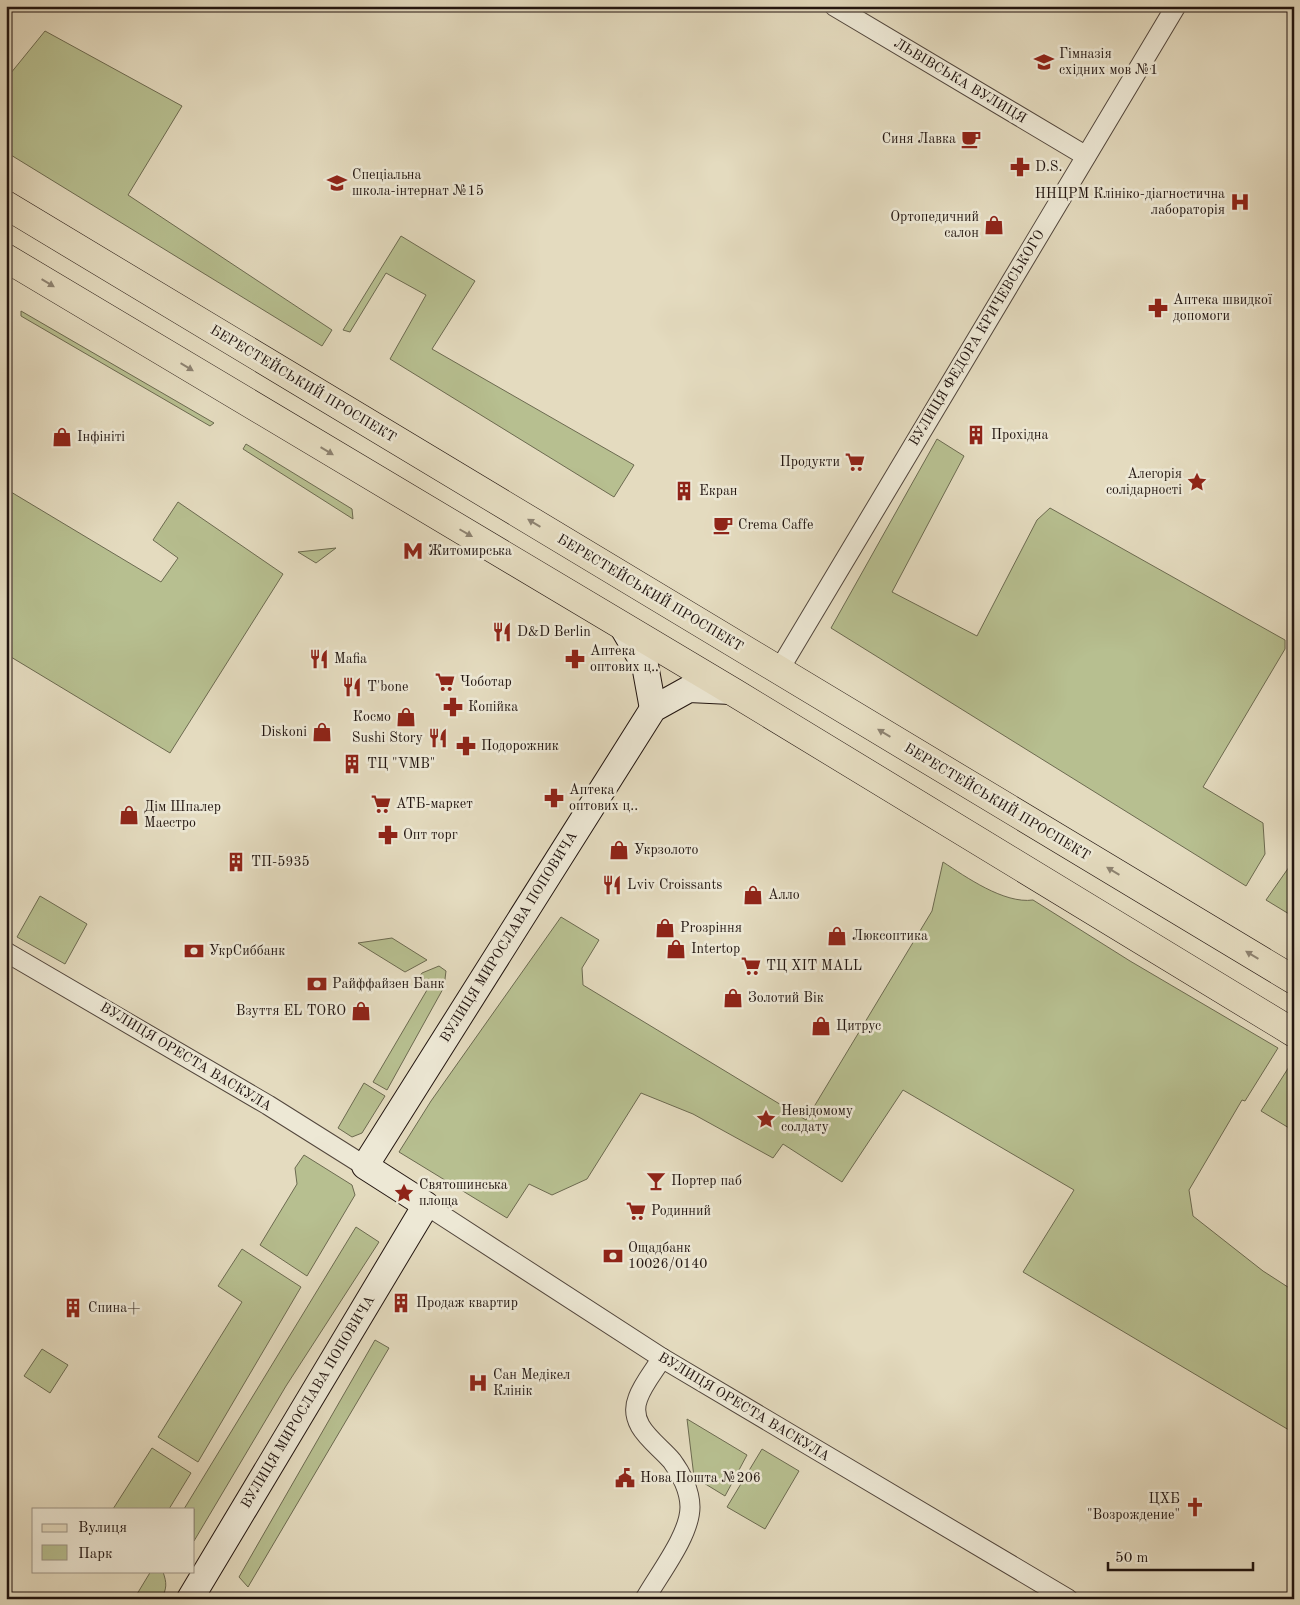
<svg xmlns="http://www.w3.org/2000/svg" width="1300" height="1605" font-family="'Old Standard TT',serif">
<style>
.green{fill:#b7bf90;stroke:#6c6a50}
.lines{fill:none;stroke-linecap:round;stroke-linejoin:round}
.street-casing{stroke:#52463c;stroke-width:21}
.secondary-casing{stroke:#221510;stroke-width:28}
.primary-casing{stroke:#221510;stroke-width:29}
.street{stroke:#ede8d5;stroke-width:19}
.secondary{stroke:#ede8d5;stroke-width:26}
.primary{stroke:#e4dbbf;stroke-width:28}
.oneway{fill:#8d8270}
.labels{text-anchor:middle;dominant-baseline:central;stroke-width:5;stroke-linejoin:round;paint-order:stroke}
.poi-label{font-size:14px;fill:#221510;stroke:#ede8d5;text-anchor:start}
.street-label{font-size:14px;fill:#221510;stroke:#ede8d5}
</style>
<rect width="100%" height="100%" fill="#e4dbbf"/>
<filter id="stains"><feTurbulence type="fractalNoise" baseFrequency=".004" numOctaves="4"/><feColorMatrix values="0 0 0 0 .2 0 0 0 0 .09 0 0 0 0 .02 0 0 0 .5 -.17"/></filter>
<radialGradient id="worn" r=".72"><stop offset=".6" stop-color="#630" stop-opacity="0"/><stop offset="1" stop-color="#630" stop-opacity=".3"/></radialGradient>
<g class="green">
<polygon points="45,31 182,106 128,195 332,330 322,346 6,152 6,79"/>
<polygon points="401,236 475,281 432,349 634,465 614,497 390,359 426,295 386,273 350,332 343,330"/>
<polygon points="21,311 214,423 210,426 21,316"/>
<polygon points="937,439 964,456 892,592 977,636 1037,520 1050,508 1285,640 1285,649 1203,787 1263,823 1265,854 1246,886 831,628"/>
<polygon points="246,444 352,509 353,519 243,449"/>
<polygon points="6,489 161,582 178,558 153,540 178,502 283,574 170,753 6,654"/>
<polygon points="336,548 316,563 298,552"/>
<polygon points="1294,860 1294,917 1266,900"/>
<path d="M943,862C966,877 1004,904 1033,900L1130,961L1278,1048L1245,1101L1242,1100L1189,1190L1193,1216L1263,1271L1294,1291V1433L1023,1272L1074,1190L903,1090L842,1182L783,1144L773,1158L693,1114L641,1093L587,1179L552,1195L529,1184L507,1218L399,1152L431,1101L561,917L599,940L582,968L583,985L806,1120L932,911Z"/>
<polygon points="40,896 87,924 65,964 17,937"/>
<polygon points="392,938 427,960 405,972 358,943"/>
<polygon points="439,966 446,971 444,987 387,1090 373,1082 427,990 426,986 417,980 422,973"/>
<polygon points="1294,1059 1294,1131 1261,1111"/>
<polygon points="364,1083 385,1096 362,1133 352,1137 338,1128"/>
<polygon points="304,1155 352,1185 355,1195 307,1276 260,1245 297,1184 295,1168"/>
<polygon points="356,1227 379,1242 286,1386 194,1541 194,1509 184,1509"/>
<polygon points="242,1249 301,1287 198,1462 158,1437 242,1302 218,1286"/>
<polygon points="375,1340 389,1348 248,1587 239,1577"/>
<polygon points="42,1349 68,1365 50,1393 24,1376"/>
<polygon points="687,1419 747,1455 725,1496 694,1477"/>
<polygon points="152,1448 191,1473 169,1509 113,1509"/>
<polygon points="762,1449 799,1471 765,1529 727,1507"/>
<path d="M151,1571L163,1572C167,1583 167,1589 161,1599H134Z"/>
</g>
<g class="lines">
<defs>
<g id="street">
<polyline points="834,6 1086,156"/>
<polyline points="779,670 1176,6"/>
<polyline points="6,952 268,1105 365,1166"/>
<polyline points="426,1205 662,1358 1068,1599"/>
<path d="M645,1599C659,1574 690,1535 690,1507C690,1491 681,1473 672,1461C657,1443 627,1426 638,1398C643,1384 654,1371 662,1358"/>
</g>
<g id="secondary">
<polyline points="622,626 645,665 653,709"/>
<polyline points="190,1599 426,1205 365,1166 653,709 689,689 731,691"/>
</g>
<g id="primary">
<polyline points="6,205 1294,980"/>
<polyline points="6,258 735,693 1294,1033"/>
</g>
</defs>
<use href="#street" class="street-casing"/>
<use href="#secondary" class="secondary-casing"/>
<use href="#primary" class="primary-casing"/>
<use href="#street" class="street"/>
<use href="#secondary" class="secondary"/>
<use href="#primary" class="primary"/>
</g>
<defs><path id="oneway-solid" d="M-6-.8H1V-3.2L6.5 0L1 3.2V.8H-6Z" transform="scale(1.25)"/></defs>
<g class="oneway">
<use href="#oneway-solid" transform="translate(48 283) rotate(31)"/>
<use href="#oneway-solid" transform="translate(187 367) rotate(31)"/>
<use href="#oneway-solid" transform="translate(327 451) rotate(31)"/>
<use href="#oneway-solid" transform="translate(534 523) rotate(-149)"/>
<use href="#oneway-solid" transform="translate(466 533) rotate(30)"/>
<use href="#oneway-solid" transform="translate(884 733) rotate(-149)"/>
<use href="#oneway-solid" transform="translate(1113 871) rotate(-149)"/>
<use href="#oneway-solid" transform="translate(1252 955) rotate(-149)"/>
</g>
<defs>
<symbol id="school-bare" viewBox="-9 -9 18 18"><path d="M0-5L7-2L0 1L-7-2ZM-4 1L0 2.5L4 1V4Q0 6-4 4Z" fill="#8f2418" stroke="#ede8d5" stroke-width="2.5" paint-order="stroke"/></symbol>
<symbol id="cafe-bare" viewBox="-9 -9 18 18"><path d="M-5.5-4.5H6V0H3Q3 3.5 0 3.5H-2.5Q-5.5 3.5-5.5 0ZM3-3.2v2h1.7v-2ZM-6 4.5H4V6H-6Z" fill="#8f2418" stroke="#ede8d5" stroke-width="2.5" paint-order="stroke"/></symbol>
<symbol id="pharmacy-bare" viewBox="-9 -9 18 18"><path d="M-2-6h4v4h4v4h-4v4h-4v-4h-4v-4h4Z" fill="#8f2418" stroke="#ede8d5" stroke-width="2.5" paint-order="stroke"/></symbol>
<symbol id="hospital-bare" viewBox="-9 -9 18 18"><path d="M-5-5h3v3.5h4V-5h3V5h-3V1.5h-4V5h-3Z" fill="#8f2418" stroke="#ede8d5" stroke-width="2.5" paint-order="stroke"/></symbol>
<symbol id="shop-bare" viewBox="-9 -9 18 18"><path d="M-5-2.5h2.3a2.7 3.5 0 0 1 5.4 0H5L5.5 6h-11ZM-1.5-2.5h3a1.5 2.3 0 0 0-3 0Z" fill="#8f2418" stroke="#ede8d5" stroke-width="2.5" paint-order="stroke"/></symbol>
<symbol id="building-bare" viewBox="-9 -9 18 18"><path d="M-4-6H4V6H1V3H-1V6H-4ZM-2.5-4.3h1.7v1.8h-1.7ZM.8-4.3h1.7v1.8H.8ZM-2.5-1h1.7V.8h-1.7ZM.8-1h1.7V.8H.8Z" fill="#8f2418" stroke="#ede8d5" stroke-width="2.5" paint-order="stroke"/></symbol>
<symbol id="supermarket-bare" viewBox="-9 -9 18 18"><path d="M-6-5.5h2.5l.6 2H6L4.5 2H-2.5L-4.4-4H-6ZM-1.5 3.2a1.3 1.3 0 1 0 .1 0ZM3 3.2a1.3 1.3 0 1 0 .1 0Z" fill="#8f2418" stroke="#ede8d5" stroke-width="2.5" paint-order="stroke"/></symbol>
<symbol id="sight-bare" viewBox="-9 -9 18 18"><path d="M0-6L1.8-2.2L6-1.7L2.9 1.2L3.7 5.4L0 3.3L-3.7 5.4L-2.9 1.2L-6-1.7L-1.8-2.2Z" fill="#8f2418" stroke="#ede8d5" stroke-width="2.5" paint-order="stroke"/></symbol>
<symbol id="metro-bare" viewBox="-9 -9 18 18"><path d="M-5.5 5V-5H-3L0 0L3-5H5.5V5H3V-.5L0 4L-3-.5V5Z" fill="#8f2418" stroke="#ede8d5" stroke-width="2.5" paint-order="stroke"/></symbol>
<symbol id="restaurant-bare" viewBox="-9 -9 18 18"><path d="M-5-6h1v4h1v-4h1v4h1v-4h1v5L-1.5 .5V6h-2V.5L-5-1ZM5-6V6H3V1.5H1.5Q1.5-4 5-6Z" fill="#8f2418" stroke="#ede8d5" stroke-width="2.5" paint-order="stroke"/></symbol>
<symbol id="bank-bare" viewBox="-9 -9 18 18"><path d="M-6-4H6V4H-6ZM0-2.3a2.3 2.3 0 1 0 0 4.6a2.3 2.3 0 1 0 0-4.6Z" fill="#8f2418" stroke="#ede8d5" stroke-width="2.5" paint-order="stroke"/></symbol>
<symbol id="bar-bare" viewBox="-9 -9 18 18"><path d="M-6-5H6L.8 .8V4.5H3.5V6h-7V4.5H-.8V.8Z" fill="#8f2418" stroke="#ede8d5" stroke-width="2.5" paint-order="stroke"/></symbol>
<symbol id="civic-bare" viewBox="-9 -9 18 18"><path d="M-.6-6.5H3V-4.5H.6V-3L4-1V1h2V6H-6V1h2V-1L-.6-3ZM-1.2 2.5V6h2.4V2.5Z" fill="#8f2418" stroke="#ede8d5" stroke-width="2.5" paint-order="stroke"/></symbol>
<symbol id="church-bare" viewBox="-9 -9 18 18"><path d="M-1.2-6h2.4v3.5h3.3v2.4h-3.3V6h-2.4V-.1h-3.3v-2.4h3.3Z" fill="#8f2418" stroke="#ede8d5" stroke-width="2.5" paint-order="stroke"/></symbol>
</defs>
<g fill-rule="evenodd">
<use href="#school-bare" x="1030" y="48" width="28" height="28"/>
<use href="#cafe-bare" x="957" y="125" width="28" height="28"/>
<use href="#pharmacy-bare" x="1006" y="153" width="28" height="28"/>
<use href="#school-bare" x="323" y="169" width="28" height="28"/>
<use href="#hospital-bare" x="1226" y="188" width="28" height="28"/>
<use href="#shop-bare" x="980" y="211" width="28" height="28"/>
<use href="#pharmacy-bare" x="1144" y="294" width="28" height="28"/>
<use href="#building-bare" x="962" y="421" width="28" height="28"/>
<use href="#shop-bare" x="48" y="423" width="28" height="28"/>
<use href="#supermarket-bare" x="841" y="448" width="28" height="28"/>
<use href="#sight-bare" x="1183" y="468" width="28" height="28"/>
<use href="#building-bare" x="670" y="477" width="28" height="28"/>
<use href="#cafe-bare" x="709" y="511" width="28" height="28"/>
<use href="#metro-bare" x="399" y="537" width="28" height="28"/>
<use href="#restaurant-bare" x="488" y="618" width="28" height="28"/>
<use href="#restaurant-bare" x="305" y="645" width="28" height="28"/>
<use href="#pharmacy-bare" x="561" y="645" width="28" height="28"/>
<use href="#supermarket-bare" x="431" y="668" width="28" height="28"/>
<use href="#restaurant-bare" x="338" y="673" width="28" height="28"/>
<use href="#pharmacy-bare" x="439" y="693" width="28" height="28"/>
<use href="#shop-bare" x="392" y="703" width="28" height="28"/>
<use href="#shop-bare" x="308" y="718" width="28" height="28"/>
<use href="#restaurant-bare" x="424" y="724" width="28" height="28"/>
<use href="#pharmacy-bare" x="452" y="732" width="28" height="28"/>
<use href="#building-bare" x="338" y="750" width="28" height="28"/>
<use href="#pharmacy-bare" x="540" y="784" width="28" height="28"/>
<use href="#supermarket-bare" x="367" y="790" width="28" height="28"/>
<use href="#shop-bare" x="115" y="801" width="28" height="28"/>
<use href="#pharmacy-bare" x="374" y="821" width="28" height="28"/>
<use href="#shop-bare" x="605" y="836" width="28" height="28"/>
<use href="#building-bare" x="222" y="848" width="28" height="28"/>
<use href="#restaurant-bare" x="598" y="871" width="28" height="28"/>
<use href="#shop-bare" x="739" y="881" width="28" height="28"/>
<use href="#shop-bare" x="651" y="914" width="28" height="28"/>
<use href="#shop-bare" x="823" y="922" width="28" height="28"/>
<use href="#shop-bare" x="662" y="935" width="28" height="28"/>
<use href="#bank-bare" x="180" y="937" width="28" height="28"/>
<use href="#supermarket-bare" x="737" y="952" width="28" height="28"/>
<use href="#bank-bare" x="303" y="970" width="28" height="28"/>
<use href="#shop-bare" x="719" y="984" width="28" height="28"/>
<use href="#shop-bare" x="347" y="997" width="28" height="28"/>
<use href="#shop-bare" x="807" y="1012" width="28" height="28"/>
<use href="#sight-bare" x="752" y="1105" width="28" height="28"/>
<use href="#bar-bare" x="642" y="1167" width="28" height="28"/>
<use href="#sight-bare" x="390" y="1179" width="28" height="28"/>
<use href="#supermarket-bare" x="622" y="1197" width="28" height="28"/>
<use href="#bank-bare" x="599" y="1242" width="28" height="28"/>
<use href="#building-bare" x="387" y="1289" width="28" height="28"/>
<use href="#building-bare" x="59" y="1294" width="28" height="28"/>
<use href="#hospital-bare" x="464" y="1369" width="28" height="28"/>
<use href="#civic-bare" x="611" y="1464" width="28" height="28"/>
<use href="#church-bare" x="1181" y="1493" width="28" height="28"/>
</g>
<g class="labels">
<g class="poi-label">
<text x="1059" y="54">Гімназія<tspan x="1059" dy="16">східних мов №1</tspan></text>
<text x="956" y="139" text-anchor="end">Синя Лавка</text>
<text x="1035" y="167">D.S.</text>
<text x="352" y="175">Спеціальна<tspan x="352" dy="16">школа-інтернат №15</tspan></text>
<text x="1225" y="194" text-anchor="end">ННЦРМ Клініко-діагностична<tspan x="1225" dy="16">лабораторія</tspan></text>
<text x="979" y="217" text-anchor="end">Ортопедичний<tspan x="979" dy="16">салон</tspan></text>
<text x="1173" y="300">Аптека швидкої<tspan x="1173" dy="16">допомоги</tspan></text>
<text x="991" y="435">Прохідна</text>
<text x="77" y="437">Інфініті</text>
<text x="840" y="462" text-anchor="end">Продукти</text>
<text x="1182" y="474" text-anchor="end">Алегорія<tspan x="1182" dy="16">солідарності</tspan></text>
<text x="699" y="491">Екран</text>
<text x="738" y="525">Crema Caffe</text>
<text x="428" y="551">Житомирська</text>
<text x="517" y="632">D&amp;D Berlin</text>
<text x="590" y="651">Аптека<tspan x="590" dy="16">оптових ц‥</tspan></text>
<text x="334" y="659">Mafia</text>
<text x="460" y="682">Чоботар</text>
<text x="367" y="687">T'bone</text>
<text x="468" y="707">Копійка</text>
<text x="391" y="717" text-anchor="end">Космо</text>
<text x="307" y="732" text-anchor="end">Diskoni</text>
<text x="423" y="738" text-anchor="end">Sushi Story</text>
<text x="481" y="746">Подорожник</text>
<text x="367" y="764">ТЦ "VMB"</text>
<text x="569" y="790">Аптека<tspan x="569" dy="16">оптових ц..</tspan></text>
<text x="396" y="804">АТБ-маркет</text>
<text x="144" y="807">Дім Шпалер<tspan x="144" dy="16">Маестро</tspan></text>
<text x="403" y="835">Опт торг</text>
<text x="634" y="850">Укрзолото</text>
<text x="251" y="862">ТП-5935</text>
<text x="627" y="885">Lviv Croissants</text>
<text x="768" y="895">Алло</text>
<text x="680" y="928">Proзріння</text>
<text x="852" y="936">Люксоптика</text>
<text x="691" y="949">Intertop</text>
<text x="209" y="951">УкрСиббанк</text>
<text x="766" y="966">ТЦ ХІТ MALL</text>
<text x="332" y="984">Райффайзен Банк</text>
<text x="748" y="998">Золотий Вік</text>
<text x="346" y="1011" text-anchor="end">Взуття EL TORO</text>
<text x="836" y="1026">Цитрус</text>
<text x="781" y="1111">Невідомому<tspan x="781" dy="16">солдату</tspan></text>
<text x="671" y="1181">Портер паб</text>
<text x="419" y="1185">Святошинська<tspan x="419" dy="16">площа</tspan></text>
<text x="651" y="1211">Родинний</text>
<text x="628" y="1248">Ощадбанк<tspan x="628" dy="16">10026/0140</tspan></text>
<text x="416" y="1303">Продаж квартир</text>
<text x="88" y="1308">Спина+</text>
<text x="493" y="1375">Сан Медікел<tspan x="493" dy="16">Клінік</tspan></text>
<text x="640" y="1478">Нова Пошта №206</text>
<text x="1180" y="1499" text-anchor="end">ЦХБ<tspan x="1180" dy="16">"Возрождение"</tspan></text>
</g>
<g class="street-label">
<text transform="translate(960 81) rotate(31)">ЛЬВІВСЬКА ВУЛИЦЯ</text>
<text transform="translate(977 338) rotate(-59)">ВУЛИЦЯ ФЕДОРА КРИЧЕВСЬКОГО</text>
<text transform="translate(303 384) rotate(31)">БЕРЕСТЕЙСЬКИЙ ПРОСПЕКТ</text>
<text transform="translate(650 593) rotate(31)">БЕРЕСТЕЙСЬКИЙ ПРОСПЕКТ</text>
<text transform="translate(997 802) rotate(31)">БЕРЕСТЕЙСЬКИЙ ПРОСПЕКТ</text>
<text transform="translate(509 937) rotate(-58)">ВУЛИЦЯ МИРОСЛАВА ПОПОВИЧА</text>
<text transform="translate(186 1057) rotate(31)">ВУЛИЦЯ ОРЕСТА ВАСКУЛА</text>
<text transform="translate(308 1402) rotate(-59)">ВУЛИЦЯ МИРОСЛАВА ПОПОВИЧА</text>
<text transform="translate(744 1407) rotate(31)">ВУЛИЦЯ ОРЕСТА ВАСКУЛА</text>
</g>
</g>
<rect width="1300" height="1605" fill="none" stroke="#e4dbbf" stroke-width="25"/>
<rect x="8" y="8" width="1285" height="1590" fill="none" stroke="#221510" stroke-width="2.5"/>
<rect x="12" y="12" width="1275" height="1580" fill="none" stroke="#221510"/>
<rect x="32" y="1508" width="162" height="65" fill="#ede8d5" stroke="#9c9486"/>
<rect x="42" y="1524" width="25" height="8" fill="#e4dbbf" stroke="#9c9486"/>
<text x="78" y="1532" font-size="15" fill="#221510">Вулиця</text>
<rect x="42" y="1545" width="25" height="15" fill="#b7bf90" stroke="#9c9486"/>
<text x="78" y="1558" font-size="15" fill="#221510">Парк</text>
<path d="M1108 1562v8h145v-8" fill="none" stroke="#221510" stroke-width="2.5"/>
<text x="1115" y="1562" font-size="15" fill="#221510" stroke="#ede8d5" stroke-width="4" paint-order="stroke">50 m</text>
<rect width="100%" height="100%" filter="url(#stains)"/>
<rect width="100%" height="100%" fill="url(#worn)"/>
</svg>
